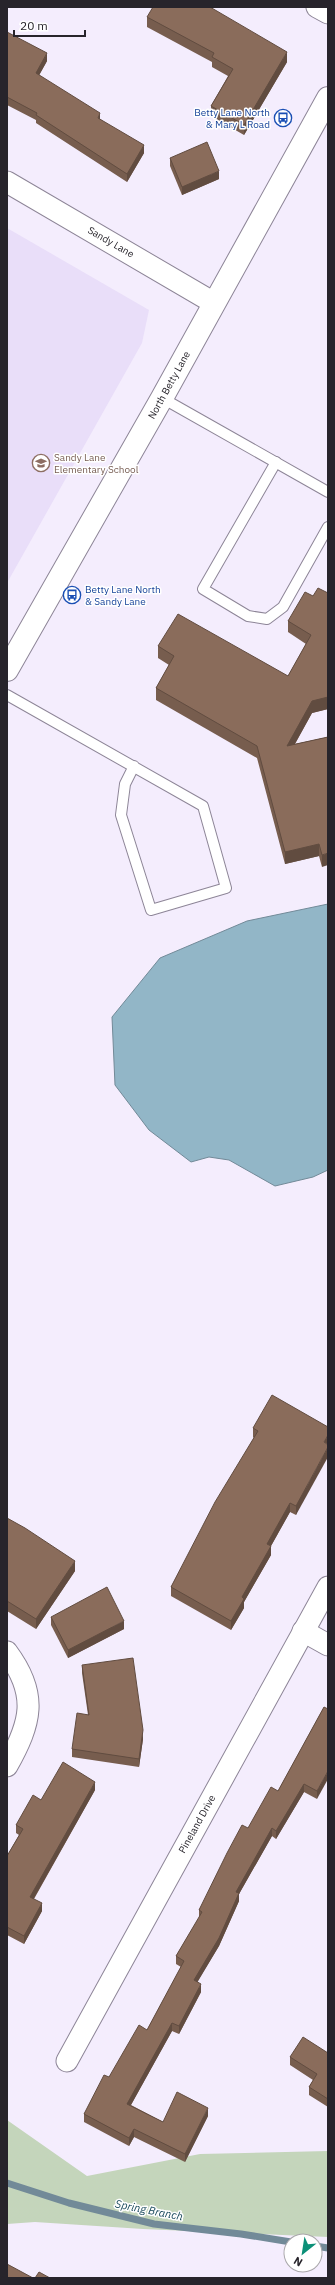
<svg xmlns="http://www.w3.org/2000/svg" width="335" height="2285" font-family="'IBM Plex Sans',sans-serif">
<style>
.built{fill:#e9def9}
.green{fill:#c4d5bb}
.water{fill:#92b6c7;stroke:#728a98}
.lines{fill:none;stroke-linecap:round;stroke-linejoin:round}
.stream{stroke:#728a98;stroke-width:7}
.service-casing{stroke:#8d8597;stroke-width:12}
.minor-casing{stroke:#8d8597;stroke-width:23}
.tertiary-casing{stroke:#8d8597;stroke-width:24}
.service{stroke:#fff;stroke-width:10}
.minor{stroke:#fff;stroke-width:21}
.tertiary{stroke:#fff;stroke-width:22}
.wall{fill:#775d4e}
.shaded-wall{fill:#614c40}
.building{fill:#8a6c5b;stroke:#614c40}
.labels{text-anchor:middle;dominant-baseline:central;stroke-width:3;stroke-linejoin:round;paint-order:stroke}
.transit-label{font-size:10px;fill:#164399;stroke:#fff;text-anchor:end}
.street-label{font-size:10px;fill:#27242b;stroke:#fff}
.education-label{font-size:10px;fill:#785e54;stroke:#fff;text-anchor:start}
.water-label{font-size:11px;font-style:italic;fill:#16475a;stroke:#fff}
</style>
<rect width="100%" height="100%" fill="#f4edfd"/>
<polygon class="built" points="7,228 149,310 142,343 7,583"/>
<polygon class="green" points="7,2120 87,2176 200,2154 328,2151 328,2237 143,2229 35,2222 7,2224"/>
<polygon class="water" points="328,904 328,1170 313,1177 275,1186 229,1160 209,1157 191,1162 149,1130 115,1085 112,1017 160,958 247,921"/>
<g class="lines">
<g class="stream">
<polyline points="7,2183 69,2203 154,2224 241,2234 291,2242"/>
<polyline points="315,2246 328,2248"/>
</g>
<defs>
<g id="service">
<polyline points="162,398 328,492"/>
<polyline points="276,462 203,589 248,616 267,619 283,607 328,527"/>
<polyline points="7,695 203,806 226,888 151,910 121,815 125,784 134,766"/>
</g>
<g id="minor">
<polyline points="317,7 328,13"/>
<polyline points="7,182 214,303"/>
<polyline points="303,1631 328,1645"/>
<path d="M7,1652C39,1695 31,1723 7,1766"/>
<polyline points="67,2061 328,1587"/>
</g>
<polyline id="tertiary" points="7,670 162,398 328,98"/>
</defs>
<use href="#service" class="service-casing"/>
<use href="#minor" class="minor-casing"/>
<use href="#tertiary" class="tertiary-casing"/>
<use href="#service" class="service"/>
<use href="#minor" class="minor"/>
<use href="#tertiary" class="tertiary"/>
</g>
<g class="wall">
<polygon points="147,17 287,62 244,135 211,116 211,106 228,76 212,67 212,62 147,27"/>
<polygon points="7,32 47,61 39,75 100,119 144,153 127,182 36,123 36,120 7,105"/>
<polygon points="170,158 219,179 182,195 170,166"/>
<polygon points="328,593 328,709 312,713 295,744 328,737 322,867 319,856 285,864 257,758 156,700 156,688 169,665 158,658 158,646 288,676 306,644 288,632 288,621 313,596"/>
<polygon points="328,1427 296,1515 290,1512 271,1546 271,1555 244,1602 244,1608 231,1630 171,1596 171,1587 254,1438 253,1437 253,1428"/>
<polygon points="7,1518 75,1571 36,1629 7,1611"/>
<polygon points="51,1617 124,1629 68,1658 51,1625"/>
<polygon points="82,1665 143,1739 139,1767 72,1757 72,1749 88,1715 82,1673"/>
<polygon points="324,1707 317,1799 304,1792 276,1839 272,1836 239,1894 239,1901 219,1946 197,1982 201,1992 179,2034 172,2031 131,2105 163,2122 208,2116 185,2162 134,2137 129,2146 84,2122 84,2114 109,2077 147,2030 181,1967 176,1964 176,1956 199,1918 199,1910 248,1828 278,1791"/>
<polygon points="95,1790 34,1899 42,1911 24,1944 7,1935 7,1856 19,1835 16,1833 16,1825 41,1800"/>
<polygon points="328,2053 328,2107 309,2095 309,2087 313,2080 290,2065 290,2057"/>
</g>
<g class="shaded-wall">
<polygon points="287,52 287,62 244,135 244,125"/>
<polygon points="47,53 47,61 36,81 36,73"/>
<polygon points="100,113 100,121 98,118"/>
<polygon points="144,145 144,153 127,182 127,174"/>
<polygon points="219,171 219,179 182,195 182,187"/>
<polygon points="328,697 328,709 312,713 287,758 287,746 312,701"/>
<polygon points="319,844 319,856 285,864 285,852"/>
<polygon points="328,853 328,865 322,867 322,855"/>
<polygon points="328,1435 328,1445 324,1442"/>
<polygon points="328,1447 328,1457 296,1515 296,1506"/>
<polygon points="290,1503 290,1512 267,1553 267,1544"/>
<polygon points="271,1546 271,1555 244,1602 244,1608 231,1630 231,1621 242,1597"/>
<polygon points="75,1561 75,1571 36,1629 36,1619"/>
<polygon points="124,1621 124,1629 68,1658 68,1650"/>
<polygon points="143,1730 143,1739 139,1767 139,1759"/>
<polygon points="328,1771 328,1779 317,1799 317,1791"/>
<polygon points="95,1782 95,1790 30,1905 30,1897"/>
<polygon points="304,1784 304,1792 276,1839 276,1831"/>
<polygon points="272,1828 272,1836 239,1894 239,1901 219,1946 194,1988 194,1980 236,1892"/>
<polygon points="42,1903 42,1911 24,1944 24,1936"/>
<polygon points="201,1984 201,1992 179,2034 179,2026"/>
<polygon points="172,2023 172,2031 127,2112 127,2104"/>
<polygon points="208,2108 208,2116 185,2162 185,2154"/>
<polygon points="134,2129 134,2137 129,2146 129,2138"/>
</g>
<g class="building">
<polygon points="153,7 210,7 287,52 244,125 211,106 233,69 212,57 214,53 147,17"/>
<polygon points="7,32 47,53 36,73 100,113 98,118 144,145 127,174 36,115 37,113 7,97"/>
<polygon points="207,142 219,171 182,187 170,158"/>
<polygon points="318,588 328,593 328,697 312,701 287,746 328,737 328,853 322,855 319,844 285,852 257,746 156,688 174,656 158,646 178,614 288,676 311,635 288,621 305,592 313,596"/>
<polygon points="272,1395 328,1427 328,1435 324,1442 328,1445 328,1447 296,1506 290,1503 267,1544 271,1546 242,1597 244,1599 231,1621 171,1587 215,1502 258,1431 253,1428"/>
<polygon points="7,1518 25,1528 75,1561 36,1619 7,1601"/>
<polygon points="107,1587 124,1621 68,1650 51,1617"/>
<polygon points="133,1658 143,1730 139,1759 72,1749 77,1713 89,1715 82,1665"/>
<polygon points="324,1707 328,1709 328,1771 317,1791 304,1784 276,1831 272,1828 236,1892 239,1893 219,1938 194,1980 201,1984 179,2026 172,2023 127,2104 163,2122 177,2092 208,2108 185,2154 134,2129 129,2138 84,2114 104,2075 109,2077 139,2025 147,2030 184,1961 176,1956 202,1912 199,1910 227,1853 242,1825 248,1828 271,1787 278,1791"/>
<polygon points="63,1762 95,1782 30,1897 42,1903 24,1936 7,1927 7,1856 23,1829 16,1825 33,1795 41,1800"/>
<polygon points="303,2037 328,2053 328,2099 309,2087 317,2074 290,2057"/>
<polygon points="7,2264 33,2278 7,2278"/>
<polygon points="39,2272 50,2278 35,2278"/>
</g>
<defs>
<symbol id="bus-ring" viewBox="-11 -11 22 22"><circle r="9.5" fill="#fff" stroke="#1a4fb4" stroke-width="1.5"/><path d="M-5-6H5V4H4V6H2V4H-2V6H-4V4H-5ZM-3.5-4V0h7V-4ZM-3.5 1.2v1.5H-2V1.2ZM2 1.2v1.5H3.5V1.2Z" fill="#1a4fb4"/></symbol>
<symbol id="school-ring" viewBox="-11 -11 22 22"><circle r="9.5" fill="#fff" stroke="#8d6e63" stroke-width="1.5"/><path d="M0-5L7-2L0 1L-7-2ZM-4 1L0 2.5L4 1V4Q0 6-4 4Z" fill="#8d6e63"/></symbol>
</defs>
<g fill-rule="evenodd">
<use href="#bus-ring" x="273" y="108" width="20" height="20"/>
<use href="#school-ring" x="31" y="453" width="20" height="20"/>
<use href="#bus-ring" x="62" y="585" width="20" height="20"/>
</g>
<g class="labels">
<g class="transit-label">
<text x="270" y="112">Betty Lane North<tspan x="270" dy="12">&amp; Mary L Road</tspan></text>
<text x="85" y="589" text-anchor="start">Betty Lane North<tspan x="85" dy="12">&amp; Sandy Lane</tspan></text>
</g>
<g class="street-label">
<text transform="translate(111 242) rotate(30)">Sandy Lane</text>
<text transform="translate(169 385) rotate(-61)">North Betty Lane</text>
<text transform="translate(197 1824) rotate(-61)">Pineland Drive</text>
</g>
<g class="education-label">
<text x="54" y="457">Sandy Lane<tspan x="54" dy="12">Elementary School</tspan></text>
</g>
<g class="water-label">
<text transform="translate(149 2210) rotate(11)">Spring Branch</text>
</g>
</g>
<rect width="335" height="2285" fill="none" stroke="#27242b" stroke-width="16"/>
<g transform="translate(303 2253) rotate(210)"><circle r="19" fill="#ffffff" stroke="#a9a7aa"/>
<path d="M0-3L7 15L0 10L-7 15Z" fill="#0c9078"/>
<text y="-6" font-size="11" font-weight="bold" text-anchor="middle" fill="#27242b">N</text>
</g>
<path d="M14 30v6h71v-6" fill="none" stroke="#27242b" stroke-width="2"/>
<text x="20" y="30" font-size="12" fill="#27242b" stroke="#ffffff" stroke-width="3" paint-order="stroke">20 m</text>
</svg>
